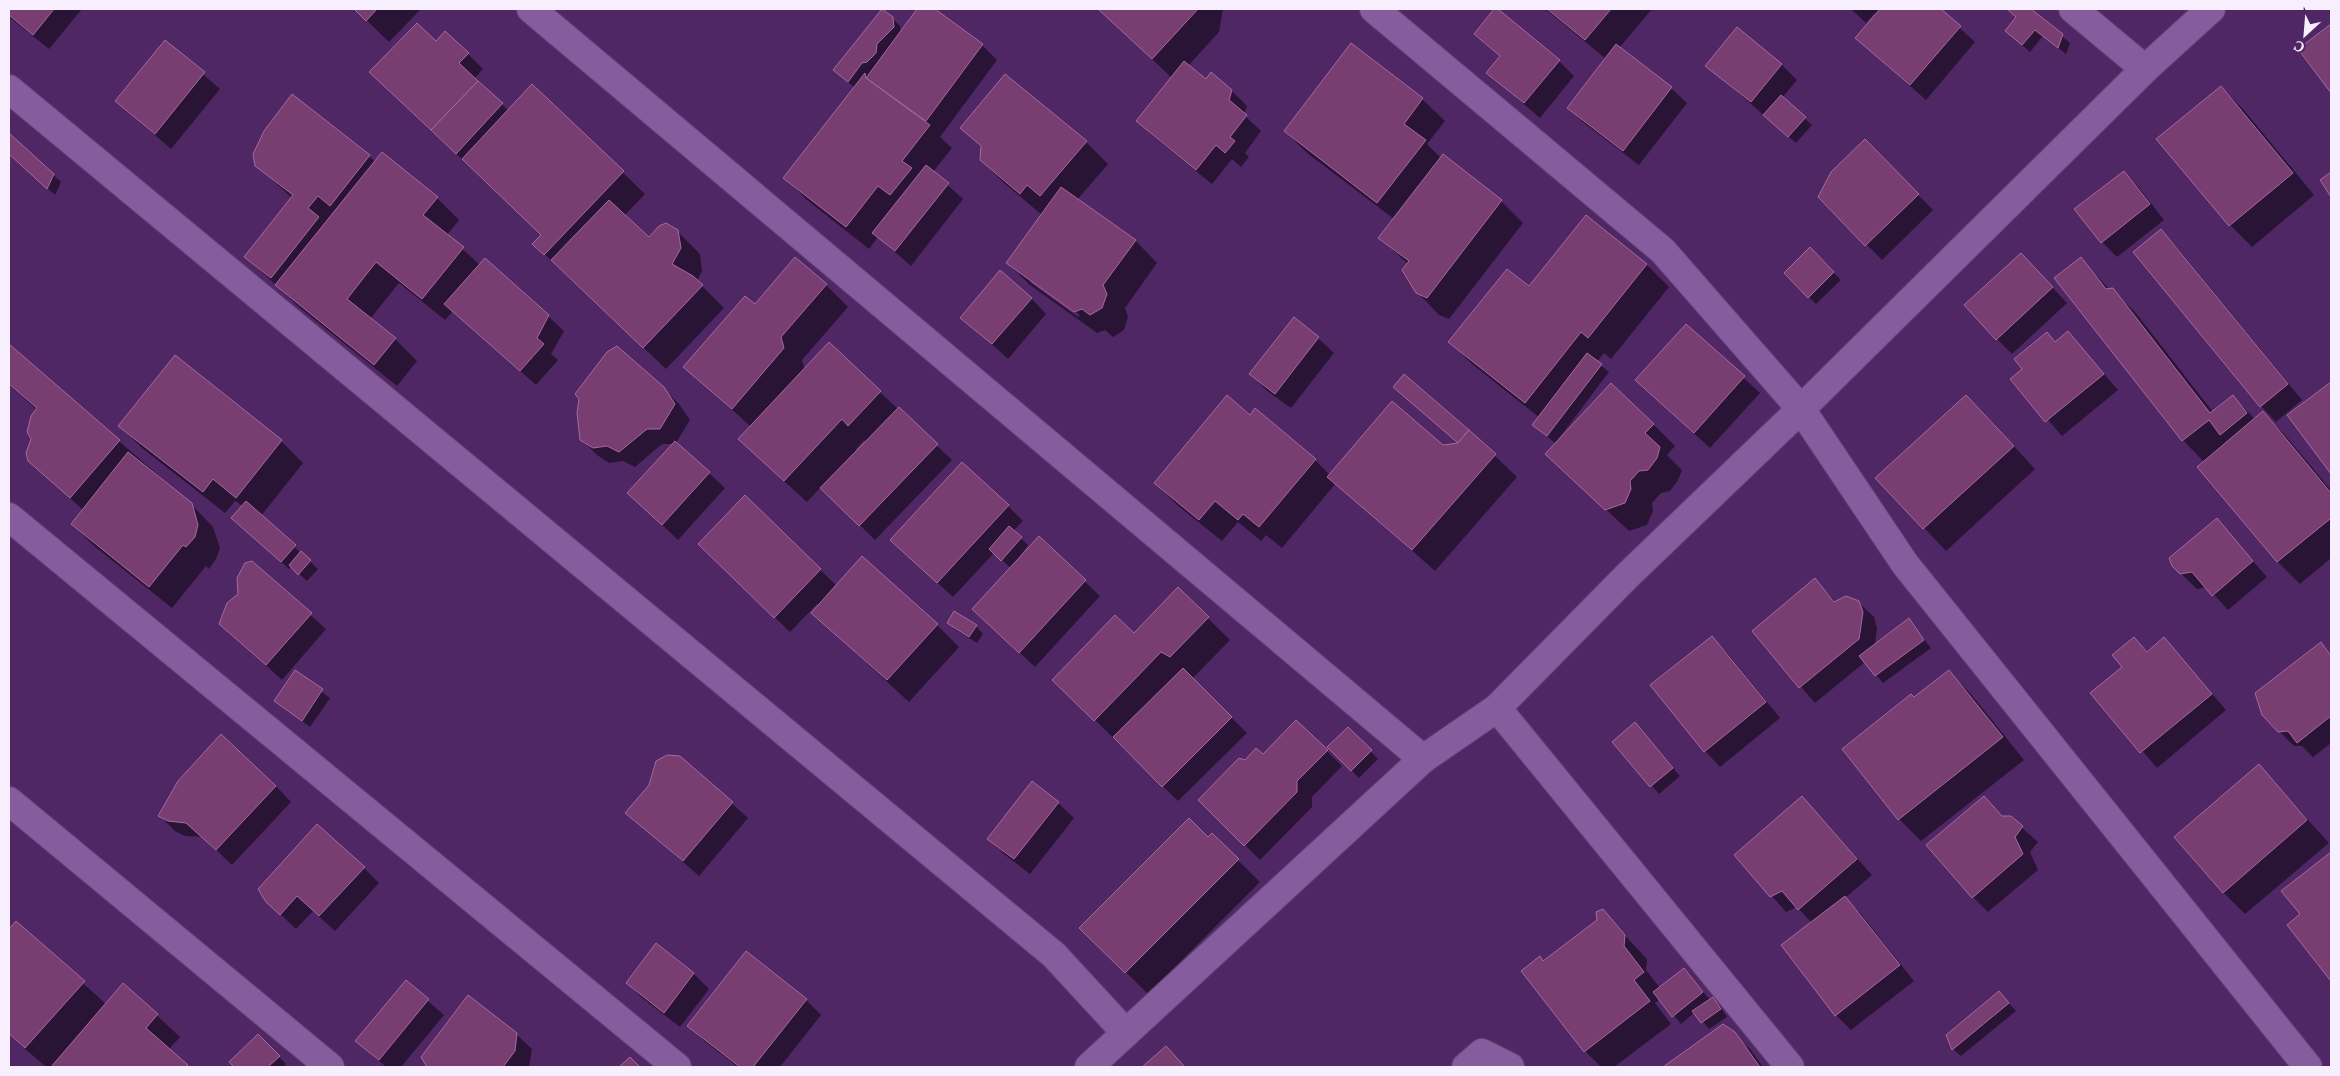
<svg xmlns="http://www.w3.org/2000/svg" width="2340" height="1076" font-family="Lora,serif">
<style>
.shadow{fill:#0007;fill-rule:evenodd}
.building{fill:#783d71;stroke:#a8699f}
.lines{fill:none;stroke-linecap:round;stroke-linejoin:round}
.minor-casing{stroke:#634173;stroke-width:30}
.tertiary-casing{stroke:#634173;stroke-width:30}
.minor{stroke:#855d9e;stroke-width:28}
.tertiary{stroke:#855d9e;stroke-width:28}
</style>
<rect width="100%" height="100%" fill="#4e2764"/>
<g class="shadow">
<polygon points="9,9 82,9 49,49 9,17"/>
<polygon points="355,9 421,9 389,42"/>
<polygon points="918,9 933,9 982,45 997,60 940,137 952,148 933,172 963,199 911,266 878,237 869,249 807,200 785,178 855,88 842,77 892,18 900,26 901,33"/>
<polygon points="1099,9 1223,9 1219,32 1188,66 1206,81 1231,90 1247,106 1244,115 1261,131 1245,153 1249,157 1241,167 1232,159 1212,184 1153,136 1138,121 1172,78"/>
<polygon points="1496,9 1559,61 1574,76 1540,118 1488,73 1501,57 1475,34"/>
<polygon points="1545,9 1652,9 1619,48 1671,88 1687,103 1639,165 1584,123 1568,108 1606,59"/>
<polygon points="1851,9 1939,9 1975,42 1926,100 1856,38 1876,15 1875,13 1866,23"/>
<polygon points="2007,9 2029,9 2070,43 2066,54 2043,36 2030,52 2006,31 2017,17"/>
<polygon points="2331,25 2331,91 2299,49"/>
<polygon points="1737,29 1782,65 1797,80 1782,98 1812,125 1796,143 1707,66"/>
<polygon points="165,41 220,89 171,149 116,101"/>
<polygon points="436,42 468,54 483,69 474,79 509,111 533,86 645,194 624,216 649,239 677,231 700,254 702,271 697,281 724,308 666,369 534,244 542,235 386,87"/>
<polygon points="1352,45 1422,99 1445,121 1427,144 1441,158 1501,201 1523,223 1449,319 1439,315 1417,292 1408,264 1380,238 1394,219 1307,153 1285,131"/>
<polygon points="2221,87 2243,109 2314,195 2252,247 2230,225"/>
<polygon points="292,96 376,162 437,198 459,220 447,235 480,265 548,316 564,331 551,354 558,360 536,385 453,311 445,320 399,283 370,319 395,339 417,361 397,386 299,307 246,257 292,198 256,165"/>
<path d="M961,128L1086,142L1108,164L1077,200L1135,240L1157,263L1125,308L1128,317L1124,330L1113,337L1105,330L1097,333L1030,285L1007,263L1042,215L1003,182L981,160L982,148ZM1031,279L1080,315L1078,317L1031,283Z"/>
<polygon points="9,135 61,182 55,195 9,154"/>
<polygon points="1865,141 1933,210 1882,260 1820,197"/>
<polygon points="2124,172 2139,188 2164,220 2117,257 2102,242"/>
<polygon points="1586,216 1647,265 1669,287 1611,359 1604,353 1597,362 1609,372 1557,441 1653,424 1675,446 1667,455 1682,470 1678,480 1670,491 1661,493 1652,503 1653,511 1647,525 1629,531 1547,454 1556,444 1534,425 1540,418 1472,364 1450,342 1529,288"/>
<polygon points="2161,231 2176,246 2302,400 2276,422 2261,406"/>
<polygon points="1810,249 1841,280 1816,304 1785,273"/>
<polygon points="2081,259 2110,290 2112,290 2135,312 2213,412 2233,397 2255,419 2263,413 2285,435 2331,490 2331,558 2300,584 2278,562 2198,467 2204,462 2183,440"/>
<polygon points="2036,270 2067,303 2012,354 1997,339"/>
<path d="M826,285L848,307L802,360L805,370L829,344L952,460L875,540L821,487L807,502L762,461L751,427L685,366L755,306ZM864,440L866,442L858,451L856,449Z"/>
<polygon points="1031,298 1046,314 1008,359 962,317"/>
<polygon points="1686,325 1760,393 1710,448 1652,395"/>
<polygon points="2068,333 2118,390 2062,436 2012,379 2023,369 2047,334 2056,343"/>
<polygon points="1318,338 1334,353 1291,408 1266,390 1251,374"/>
<polygon points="9,345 191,504 213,527 220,548 216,559 209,569 206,566 172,608 94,546 72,524 83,510 29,460 37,410 9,385"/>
<polygon points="2331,383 2331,472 2289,415"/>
<polygon points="663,388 679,404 690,420 676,443 725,488 678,540 629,493 674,444 662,444 635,467 623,461 609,463 597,455 581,439"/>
<polygon points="1251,417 1315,460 1330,475 1443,447 1460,444 1469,431 1517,477 1435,571 1336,483 1282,548 1266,535 1261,541 1238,522 1222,541 1177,505 1155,483"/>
<polygon points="1988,418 2035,469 1946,551 1877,478"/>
<polygon points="120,426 281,441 303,463 261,516 318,569 307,581 291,566 289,569 241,525 243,506 235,501 225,513 142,448"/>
<polygon points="745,497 837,586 937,625 959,647 909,702 812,613 819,606 817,604 790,632 715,559"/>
<polygon points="1008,506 1023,521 1013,531 1028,545 1020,556 1021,557 1039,538 1100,596 1035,667 989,624 1011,568 994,553 953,597 907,555"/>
<polygon points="2217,520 2267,577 2228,610 2207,587 2197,589 2173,566"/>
<polygon points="252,563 326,629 282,680 221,624 240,594"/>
<polygon points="1815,580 1836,602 1858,602 1874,617 1877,628 1875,645 1909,620 1931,648 1883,683 1865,662 1815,703 1753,631"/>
<polygon points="1178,589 1230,640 1192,679 1247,733 1178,801 1054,680 1134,635"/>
<polygon points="949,623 976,626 983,634 977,643 956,630"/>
<polygon points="1712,638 1727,653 1780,718 1720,767 1705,751 1652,686"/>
<polygon points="2164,638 2226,710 2157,768 2092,693 2124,667 2134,639 2148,652"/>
<polygon points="2321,644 2331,654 2331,743 2313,757 2302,746 2294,746 2279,731"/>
<polygon points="295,672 330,698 310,727 275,701"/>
<polygon points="1949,672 1971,694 2024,760 1921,841 1899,819 1844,749"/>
<polygon points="1348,728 1378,759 1359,778 1329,747"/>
<polygon points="1642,731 1680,776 1659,794 1614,742"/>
<polygon points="1327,751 1342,766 1312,797 1312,807 1260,860 1200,800 1245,761 1263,756"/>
<polygon points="679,757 748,818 699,876 627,813"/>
<polygon points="2259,766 2329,843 2245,914 2223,892"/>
<polygon points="1033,783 1058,803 1074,818 1030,874 1004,854 989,839"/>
<polygon points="276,786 291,802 232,865 203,837 185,836 175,831 160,816"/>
<polygon points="1802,797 1872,875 1845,898 1860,913 1914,981 1851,1030 1836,1015 1812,923 1797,907 1786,912 1736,855"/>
<polygon points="1984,797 2004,818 2011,818 2038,842 2030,852 2038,870 1988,912 1973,897"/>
<polygon points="1212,835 1260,882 1148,994 1081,928"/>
<polygon points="2331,854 2331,980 2288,925 2302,915 2283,892"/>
<polygon points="364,868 379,883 335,931 313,911 296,929 267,901"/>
<polygon points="1602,911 1647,959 1646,970 1660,988 1684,969 1710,1000 1712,999 1720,1006 1727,1017 1709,1029 1695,1012 1681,1024 1660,999 1655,1003 1671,1024 1614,1067 1601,1067 1585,1051 1544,962 1598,920"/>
<polygon points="16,923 106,1004 123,984 180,1037 169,1049 188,1067 46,1067 9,1035 9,931"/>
<polygon points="694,974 709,989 680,1027 642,998 627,983"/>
<polygon points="406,982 444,1015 401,1067 386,1067 357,1041"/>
<polygon points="1999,993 2016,1011 1961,1056 1953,1049 1948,1036"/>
<polygon points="806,1000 821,1015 780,1067 738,1067 704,1041 689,1026"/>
<polygon points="1723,1026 1750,1049 1763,1067 1665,1067"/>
<polygon points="516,1034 532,1049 529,1067 429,1067 422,1057"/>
<polygon points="258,1036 286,1064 284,1067 236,1067 231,1062"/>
</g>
<g class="building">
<polygon points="9,9 54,9 33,35 9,15"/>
<polygon points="354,9 377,9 366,21"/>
<polygon points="882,9 893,17 894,27 877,44 876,53 867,62 862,63 848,82 833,70"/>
<polygon points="917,9 935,9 983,44 926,121 866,78"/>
<polygon points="1098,9 1198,9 1152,59"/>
<polygon points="1494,9 1498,9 1560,60 1524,103 1486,73 1500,56 1474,34"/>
<polygon points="1547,9 1611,9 1585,40"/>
<polygon points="1880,9 1941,9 1961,26 1910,85 1855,38"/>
<polygon points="2007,9 2031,9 2063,34 2058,48 2035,30 2022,45 2005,31 2016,17"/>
<polygon points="417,23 436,41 445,31 469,53 459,63 478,81 431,130 369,72"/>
<polygon points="2331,24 2331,93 2298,49"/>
<polygon points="1737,27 1782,64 1751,102 1705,66"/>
<polygon points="165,40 205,72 155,134 115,101"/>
<polygon points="1351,43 1423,98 1404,124 1426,140 1377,203 1284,131"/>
<polygon points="1616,44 1672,87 1623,151 1567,108"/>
<polygon points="1184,61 1206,79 1211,72 1232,90 1229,100 1247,115 1230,137 1235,141 1225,153 1216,145 1196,170 1136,121"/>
<polygon points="865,73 866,78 930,125 902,161 912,168 890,195 878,186 846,227 783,178"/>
<polygon points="1005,74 1087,141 1040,196 1027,185 1020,194 980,160 981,146 960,128"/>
<polygon points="478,81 503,103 456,154 431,130"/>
<polygon points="532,84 624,171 544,255 532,244 541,235 462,159"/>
<polygon points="2221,86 2293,173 2229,226 2156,139"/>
<polygon points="292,94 370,155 330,206 318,196 308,208 319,217 271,278 244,257 293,195 255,166 253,154 264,131"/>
<polygon points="1781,95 1806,117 1788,137 1763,115"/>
<polygon points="9,133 54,174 47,189 9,154"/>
<polygon points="1865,139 1919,194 1865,246 1818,197 1831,172"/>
<polygon points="382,152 438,197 423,215 464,247 422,299 376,262 347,299 396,338 374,365 275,285"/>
<polygon points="1443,154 1502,200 1427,298 1416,293 1402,270 1409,261 1378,238"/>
<polygon points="926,165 949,183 895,251 872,233"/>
<polygon points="2124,171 2150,204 2101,243 2074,209"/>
<polygon points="2331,172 2331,197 2320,180"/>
<polygon points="1061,187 1136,240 1103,285 1107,294 1102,308 1090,315 1082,309 1074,312 1006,263"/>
<polygon points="609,200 649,237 659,226 666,223 678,230 681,248 672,264 693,276 703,285 643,348 551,260"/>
<polygon points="1586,215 1647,264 1588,338 1581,332 1525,403 1448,342 1507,269 1529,286"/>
<polygon points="2161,229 2288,384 2260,407 2133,252"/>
<polygon points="1810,247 1834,272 1808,298 1784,273"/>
<polygon points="2021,253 2053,287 1996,340 1964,305"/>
<polygon points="795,257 827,284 781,337 784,348 732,409 683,367 745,296 755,304"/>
<polygon points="2081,257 2106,289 2113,288 2210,413 2233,395 2247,413 2220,435 2209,420 2182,441 2054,278"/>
<polygon points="485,258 549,315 537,338 544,344 520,371 444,304"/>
<polygon points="1000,270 1032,298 992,344 960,318"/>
<polygon points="1294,317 1319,337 1275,394 1249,374"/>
<polygon points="1686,324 1745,376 1694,433 1635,380"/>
<polygon points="2068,331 2104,374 2045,422 2010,379 2022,369 2014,359 2047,332 2055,342"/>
<polygon points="829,342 881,391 848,426 842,419 784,481 738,439"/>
<polygon points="9,344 120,440 70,498 28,461 26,453 31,439 27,432 31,416 37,408 9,384"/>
<polygon points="617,346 664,387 675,404 660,429 647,429 619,452 607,446 593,448 580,440 577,413 579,399 575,394 607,352"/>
<polygon points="1587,353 1602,364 1547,436 1532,425"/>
<polygon points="175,355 282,440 236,498 213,479 203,492 118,426"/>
<polygon points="1404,374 1469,430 1458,443 1393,387"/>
<polygon points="2331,382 2331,474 2287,415"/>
<polygon points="1611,383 1654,424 1645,433 1660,447 1657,458 1648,470 1639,471 1630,481 1631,489 1625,503 1605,510 1545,454"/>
<polygon points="1227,395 1250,415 1255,408 1316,459 1259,527 1243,514 1238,520 1215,501 1199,520 1154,483"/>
<polygon points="1966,395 2014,446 1923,529 1875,478"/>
<polygon points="1392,401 1443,445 1458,443 1469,430 1496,454 1412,550 1327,477"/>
<polygon points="899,407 938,444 859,526 820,488"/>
<polygon points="2263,411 2331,493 2331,520 2330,519 2277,562 2197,467"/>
<polygon points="675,441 710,472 662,525 627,493"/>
<polygon points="128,452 192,503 198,525 195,537 186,547 183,545 149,587 71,524"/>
<polygon points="962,462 1009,505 937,583 890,540"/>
<polygon points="745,495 821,569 774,618 698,544"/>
<polygon points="246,501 296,545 281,562 231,518"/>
<polygon points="2217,518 2253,561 2212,596 2192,572 2180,574 2172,566 2169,558"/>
<polygon points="1009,526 1022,537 1001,561 989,549"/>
<polygon points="1039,536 1086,580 1019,653 972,609"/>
<polygon points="301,551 311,560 298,575 289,565"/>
<polygon points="862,556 938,624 887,680 811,613"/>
<polygon points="252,561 312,613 266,665 219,624 227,603 238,594 237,578 245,563"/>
<polygon points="1815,578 1834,602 1846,596 1859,601 1863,612 1859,639 1799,688 1752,631"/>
<polygon points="1178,587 1209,617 1170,657 1161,652 1094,721 1052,680 1115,615 1134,633"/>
<polygon points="954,611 977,625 969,637 947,623"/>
<polygon points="1909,618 1924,640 1875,676 1859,656"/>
<polygon points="1712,636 1766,702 1704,752 1650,685"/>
<polygon points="2134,637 2147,652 2164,637 2212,694 2140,753 2090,693 2122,667 2112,655"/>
<polygon points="2321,642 2331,656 2331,716 2297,743 2288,731 2278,732 2262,715 2255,693"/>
<polygon points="1183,668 1232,717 1162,787 1113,737"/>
<polygon points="295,670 323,689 302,721 274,701"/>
<polygon points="1949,670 2003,737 1898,820 1842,749 1911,694 1914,697"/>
<polygon points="1296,720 1328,750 1297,781 1297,792 1244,846 1198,800 1239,758 1245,760 1256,748 1263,754"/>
<polygon points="1635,722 1673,768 1650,787 1612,742"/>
<polygon points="1348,727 1372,750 1351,771 1327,747"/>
<polygon points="221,734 276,786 216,850 186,823 168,821 158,816 178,781"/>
<polygon points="667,755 680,756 733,802 683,861 625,813 649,785 656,761"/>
<polygon points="2259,764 2307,820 2223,893 2174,837"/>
<polygon points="1032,781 1059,802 1014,859 987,839"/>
<polygon points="1802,796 1857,859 1798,910 1782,891 1770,897 1734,855"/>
<polygon points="1984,796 2002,816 2011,816 2023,826 2015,837 2023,854 1972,898 1926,845"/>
<polygon points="1189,818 1208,837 1212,833 1239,859 1125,973 1079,928"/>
<polygon points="317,824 365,867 319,916 297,896 280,915 266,902 258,889"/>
<polygon points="2331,852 2331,980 2330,980 2287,925 2300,914 2281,891"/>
<polygon points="1845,896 1900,965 1835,1016 1781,945"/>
<polygon points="1603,909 1625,935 1624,946 1644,972 1634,980 1650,1001 1584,1052 1521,971 1540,956 1543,961 1597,920 1596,912"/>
<polygon points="16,921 85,981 25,1048 9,1034 9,929"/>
<polygon points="656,943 694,973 664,1013 626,983"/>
<polygon points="746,951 807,999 753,1067 740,1067 687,1026"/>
<polygon points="1684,968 1703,992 1672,1017 1653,992"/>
<polygon points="406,980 429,999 379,1060 355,1041"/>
<polygon points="123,983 158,1014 146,1028 188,1065 185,1067 51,1067"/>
<polygon points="1999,991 2009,1003 1952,1050 1946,1035"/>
<polygon points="468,995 517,1033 515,1051 503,1067 427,1067 421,1057"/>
<polygon points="1713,997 1721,1009 1701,1023 1692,1011"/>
<polygon points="1723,1024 1735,1032 1760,1067 1663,1067"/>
<polygon points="258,1034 280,1056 268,1067 234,1067 229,1062"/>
<polygon points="1166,1046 1185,1067 1142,1067"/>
<polygon points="630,1057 640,1067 619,1067"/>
</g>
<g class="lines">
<defs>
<g id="minor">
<polyline points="531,9 1423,759"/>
<polyline points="1374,9 1663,251 1801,409 1905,564 2308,1067"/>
<polyline points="2073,9 2145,69"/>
<polyline points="9,89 1054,955 1126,1033"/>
<polyline points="9,517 677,1067"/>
<polyline points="9,801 330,1067"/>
<polyline points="1089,1067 1423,759 1497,708"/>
<polyline points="1466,1067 1482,1053 1510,1067"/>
</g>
<polyline id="tertiary" points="1790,1067 1497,708 1627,576 1801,409 2145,69 2211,9"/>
</defs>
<use href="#minor" class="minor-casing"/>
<use href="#tertiary" class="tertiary-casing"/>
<use href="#minor" class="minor"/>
<use href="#tertiary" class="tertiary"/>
</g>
<rect width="2340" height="1076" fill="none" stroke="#f8effe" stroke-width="20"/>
<g transform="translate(2305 35) rotate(206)" stroke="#4e2764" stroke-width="4" paint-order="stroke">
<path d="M0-4L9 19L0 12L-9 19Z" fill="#f8effe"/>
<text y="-8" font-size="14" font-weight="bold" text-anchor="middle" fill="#f8effe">С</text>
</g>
</svg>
